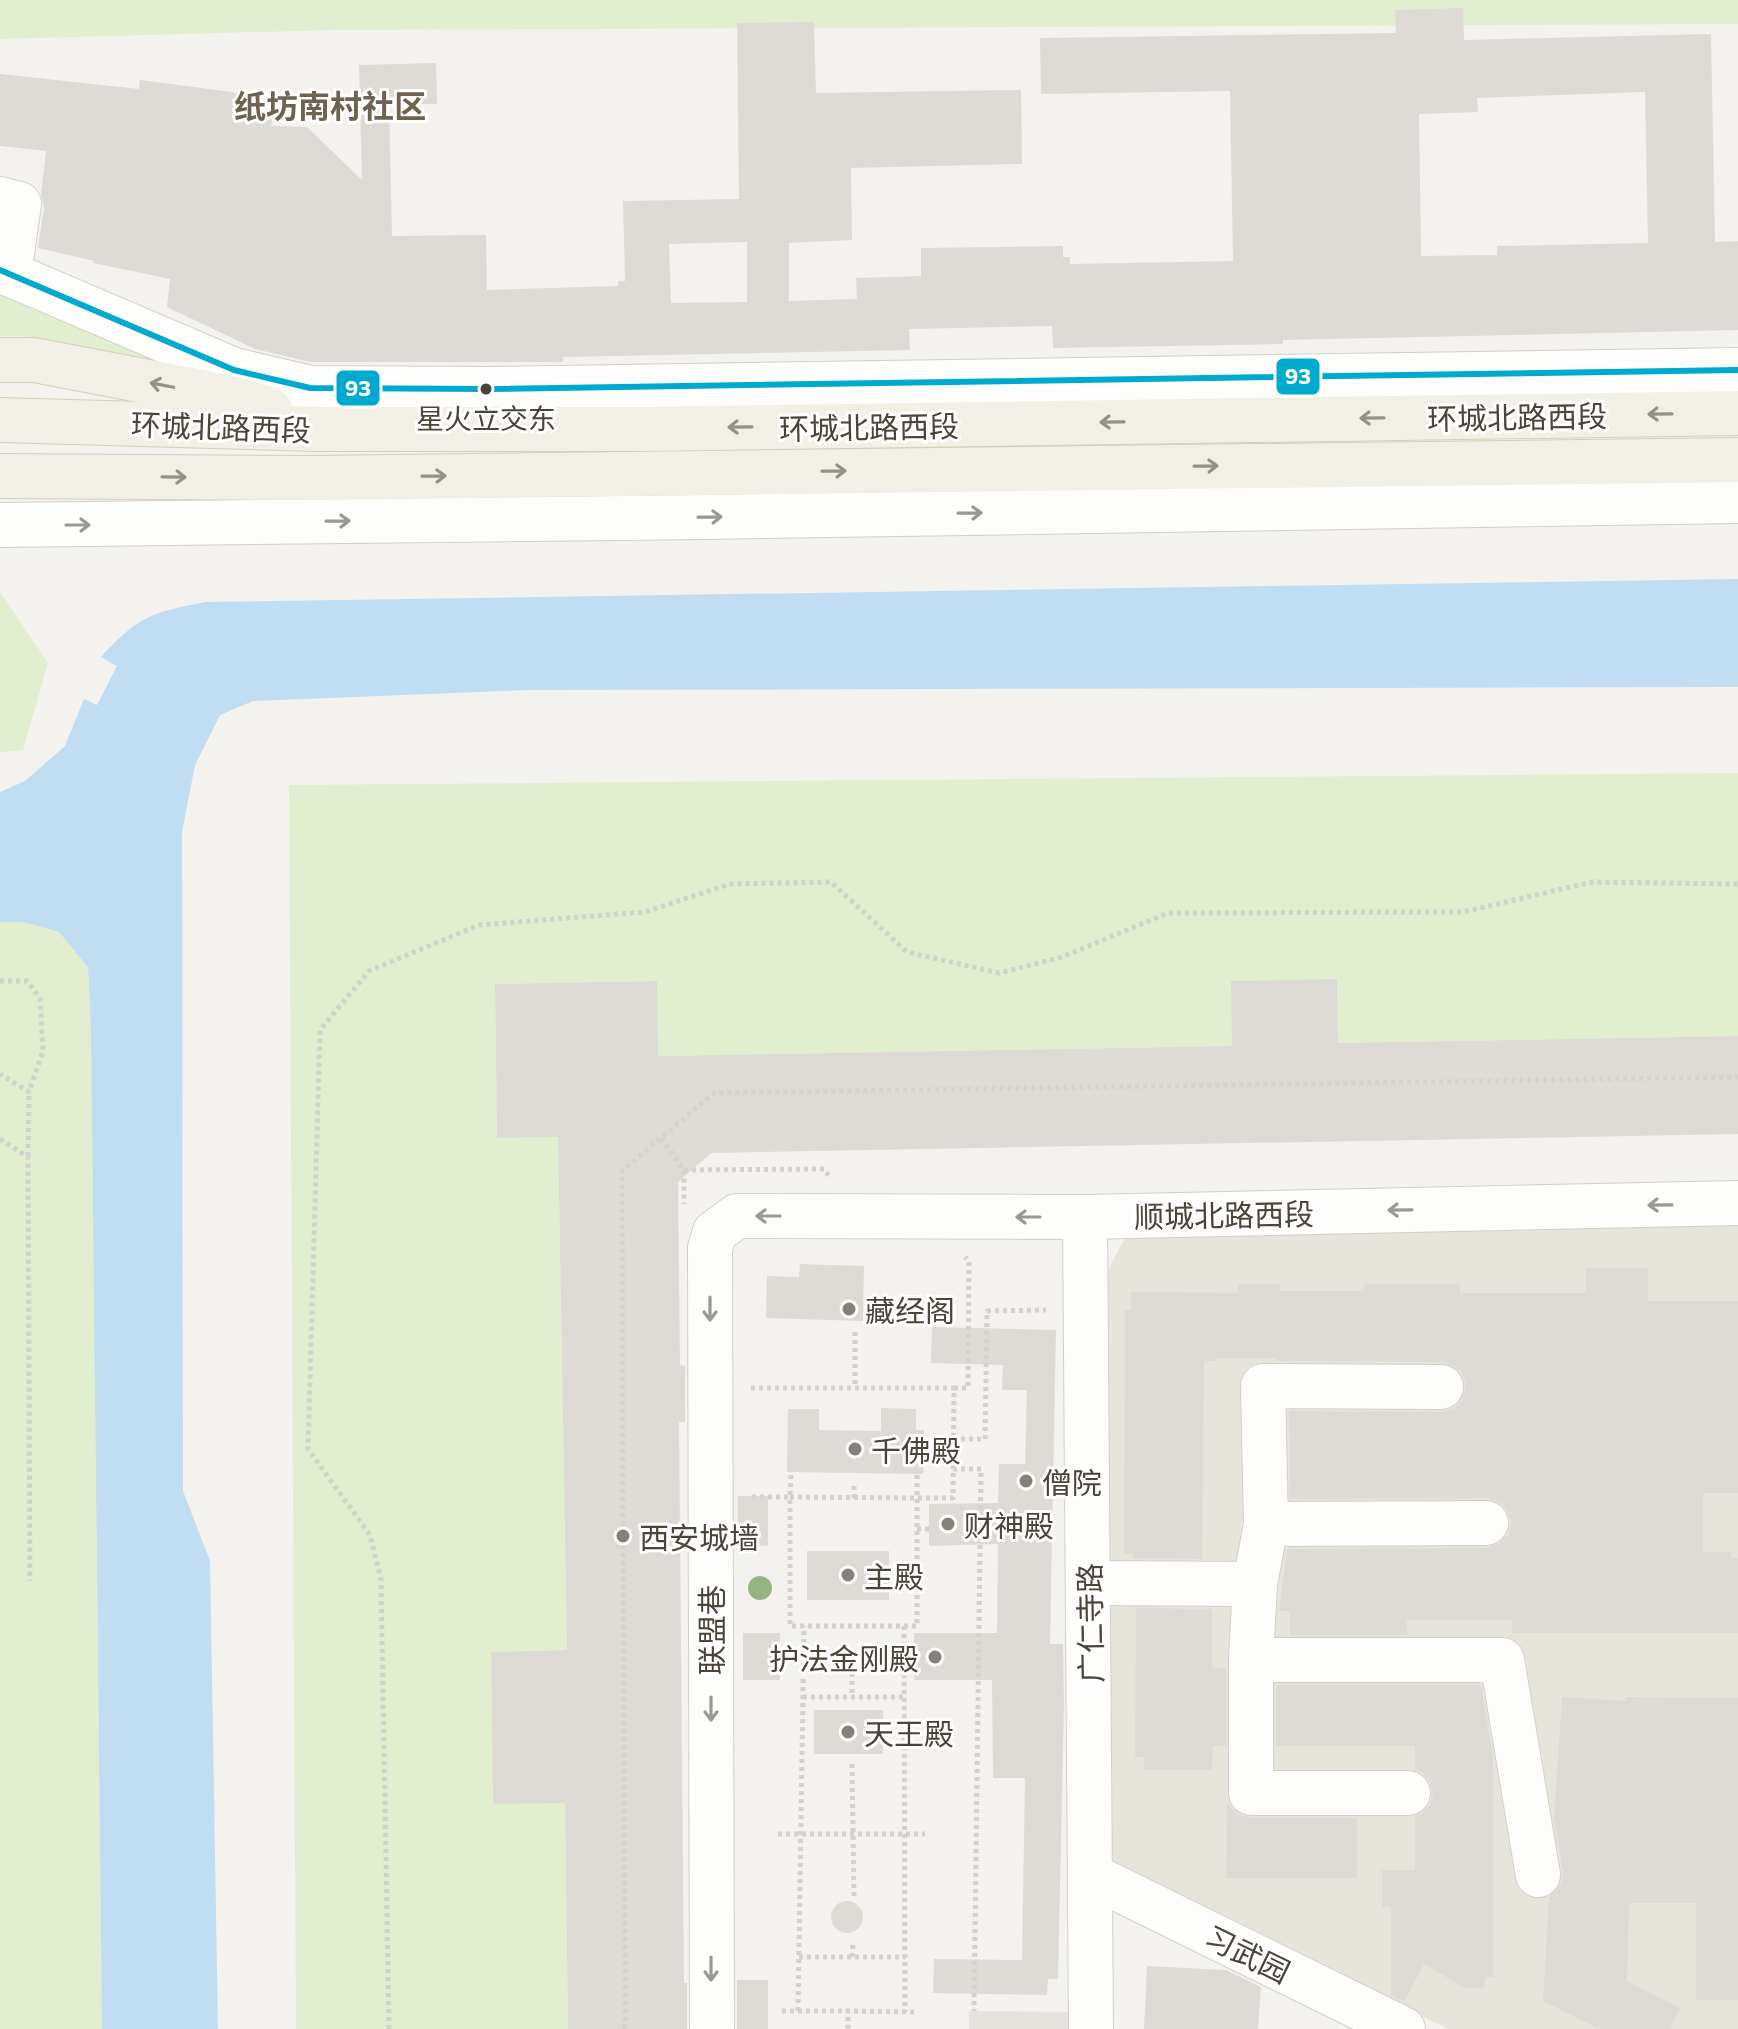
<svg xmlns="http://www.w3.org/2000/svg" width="1738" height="2029" font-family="Commissioner,'Noto Sans SC',sans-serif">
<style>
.residential{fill:#e7e4dc}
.green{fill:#e1eecf}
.parking{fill:#e6e3df}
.water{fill:#c0ddf1}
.building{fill:#dedbd6;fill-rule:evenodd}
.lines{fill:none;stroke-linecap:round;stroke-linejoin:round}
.minor-casing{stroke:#d2d0cb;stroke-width:46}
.major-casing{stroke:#d6cebb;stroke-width:46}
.path{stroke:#d3d2cc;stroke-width:5;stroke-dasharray:4 4;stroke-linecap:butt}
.minor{stroke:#fdfdfc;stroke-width:44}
.major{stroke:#f2efe6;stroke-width:44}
.bus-1-casing{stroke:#fff;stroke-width:12}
.bus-1{stroke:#00a9ce;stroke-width:6}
.tree{fill:#96b382}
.oneway{stroke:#969187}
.oneway2{stroke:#9b9791}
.bus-dot{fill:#4b4439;stroke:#fff;stroke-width:3}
.poi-dot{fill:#868178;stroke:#fff;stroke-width:3}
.labels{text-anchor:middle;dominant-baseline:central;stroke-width:6;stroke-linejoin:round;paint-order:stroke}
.bus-label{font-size:28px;fill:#4b4439;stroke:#fff}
.street-label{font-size:30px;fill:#4b4439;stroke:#fff}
.poi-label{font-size:30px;fill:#4b4439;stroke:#fff;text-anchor:start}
.neighbourhood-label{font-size:32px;font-weight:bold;fill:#6e6250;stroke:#fff}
.line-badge{stroke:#fff;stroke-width:3}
.badge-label{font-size:22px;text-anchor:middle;font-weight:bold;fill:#fff}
</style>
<rect width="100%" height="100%" fill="#f4f2ee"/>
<polygon class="residential" points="1738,1219 1738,2029 1449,2029 1108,1870 1106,1288 1107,1272 1127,1234"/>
<g class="green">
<polygon points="0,0 1738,0 1738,24 333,30 0,39"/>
<polygon points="0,295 198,375 22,336 0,336"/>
<polygon points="0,592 48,663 23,750 0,752"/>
<polygon points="1738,773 1738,1036 1338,1043 1337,980 1232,981 1232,1046 658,1056 656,981 495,984 497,1138 558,1137 567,1650 491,1652 493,1803 565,1803 568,2029 296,2029 289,785"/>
<polygon points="0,922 24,922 59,932 88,967 91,1033 102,2029 0,2029"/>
</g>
<polygon class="parking" points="969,2011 1076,2012 1076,2029 969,2029"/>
<path class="water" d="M1738,579V687L529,690L253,701L220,715L195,765L182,832L183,1491L210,1561L218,2029H102L91,1033L88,967L59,932L24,922H0V792L25,781L65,746L84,699L97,705L117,666L101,657C139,616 152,612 206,602Z"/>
<g class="building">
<path d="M1463,8L1464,40L1711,34L1715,242L1738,241V330L1283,340V344L1053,348L1052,326L909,329L910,350L563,357V362H310L255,349L167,307L170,279L93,263L94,261L38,248L44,208L41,194L46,151L0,146V74L139,89L140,80L247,94L245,109L273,112L271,126L307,127L362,180L359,65L436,63L437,104H389L392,236L486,235L487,290L618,286V281H625L623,201L739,199L737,23L814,22L816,93L1021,90L1022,164L851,168L852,240L789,243V301L857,299L856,278L921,276V248L1063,246V257H1070V264L1233,261L1230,91L1041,94L1040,38L1396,33L1395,10ZM1645,92L1648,243L1497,246V255L1421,256L1419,114L1478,112L1477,98ZM747,242V302L671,303L669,244Z"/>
<polygon points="1337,979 1338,1043 1738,1036 1738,1134 711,1153 678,1182 680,1365 685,1366 685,1422 679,1422 684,1983 687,1983 687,2029 568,2029 565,1803 493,1804 491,1652 567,1650 558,1137 497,1138 495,984 657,981 658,1056 1232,1046 1231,981"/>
<polygon points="800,1264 864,1266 863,1321 766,1318 767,1276 799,1277"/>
<polygon points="1586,1268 1648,1268 1648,1301 1738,1301 1738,1493 1703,1493 1703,1552 1731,1552 1731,1558 1738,1558 1738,1633 1512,1633 1512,1620 1407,1620 1407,1635 1290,1635 1290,1611 1279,1611 1287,1549 1486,1548 1499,1544 1508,1535 1511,1522 1507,1510 1499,1502 1487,1498 1290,1499 1289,1411 1441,1412 1453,1409 1462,1400 1466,1386 1463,1375 1454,1366 1442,1362 1276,1361 1276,1358 1217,1358 1217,1361 1204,1361 1202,1559 1133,1558 1133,1554 1124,1554 1125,1310 1131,1310 1131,1292 1238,1293 1238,1284 1280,1284 1280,1291 1364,1291 1364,1284 1460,1284 1460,1293 1586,1293"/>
<polygon points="932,1327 1056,1330 1050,1644 1063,1644 1064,1704 1058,1979 1048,1979 1047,1995 933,1993 934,1959 1022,1960 1025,1778 993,1778 992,1680 914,1680 914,1633 997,1633 998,1544 929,1546 929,1504 998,1503 999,1464 1025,1464 1027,1390 1002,1390 1003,1365 931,1363"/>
<polygon points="881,1408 916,1409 916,1430 924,1430 923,1474 787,1472 788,1409 819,1409 819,1430 881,1431"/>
<polygon points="738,1496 768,1496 768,1546 737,1545"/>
<rect x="807" y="1551" width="82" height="49"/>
<polygon points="1136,1608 1212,1609 1212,1668 1226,1668 1226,1746 1213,1746 1212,1770 1144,1770 1144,1757 1135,1757"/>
<rect x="743" y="1633" width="37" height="47"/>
<polygon points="1276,1685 1481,1685 1493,1756 1493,1977 1485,1977 1484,1988 1465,1988 1424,1964 1404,2002 1391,1995 1391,1907 1382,1907 1382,1870 1415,1870 1415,1816 1421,1814 1430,1805 1433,1794 1430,1781 1421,1772 1415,1770 1415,1746 1276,1746"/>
<polygon points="1562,1697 1626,1701 1626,1697 1738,1698 1738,2000 1696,2000 1696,1903 1629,1903 1627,1981 1680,2008 1669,2029 1600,2029 1543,2001 1549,1897 1561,1884 1563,1872 1554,1819"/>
<rect x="814" y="1710" width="69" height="44"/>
<polygon points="1227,1804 1239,1815 1251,1818 1357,1818 1357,1878 1226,1878"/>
<circle cx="847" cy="1917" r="16"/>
<polygon points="1147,1966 1226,1970 1261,1987 1258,2029 1144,2029"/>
<rect x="737" y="1980" width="31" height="49"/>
</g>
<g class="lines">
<defs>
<g id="minor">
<polyline points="0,199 19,204 9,274"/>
<polyline points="0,270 234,370 310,388 488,389 1738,370"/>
<polyline points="0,525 705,517 1738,501"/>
<polyline points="1085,1217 1091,2029"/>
<polyline points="1266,1524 1486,1523"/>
<polyline points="1088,1583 1255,1584"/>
<polyline points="1251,1660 1502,1660 1538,1875"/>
<polyline points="1408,1793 1251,1793 1251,1660 1255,1584 1266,1524 1263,1386 1441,1387"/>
<polyline points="1092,1876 1403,2029"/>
<polyline points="712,2029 710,1248 715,1232 737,1216 1085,1217 1738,1203"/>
</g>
<g id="major">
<polyline points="0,360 34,360 243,400 270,410"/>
<polyline points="0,420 317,429 649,429 1738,413"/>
<polyline points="0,476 310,478 1738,460"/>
</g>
</defs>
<use href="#minor" class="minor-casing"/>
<use href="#major" class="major-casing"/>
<g class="path">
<polyline points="0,981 27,981 40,998 43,1051 29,1092 0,1074"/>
<polyline points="661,1138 684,1170 684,1204"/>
<polyline points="0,1139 28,1157 30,1581"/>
<polyline points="28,1156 29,1092"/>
<polyline points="684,1170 824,1169 829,1176"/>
<polyline points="855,1332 855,1387"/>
<polyline points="751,1388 954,1388 953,1498 917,1498 917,1475"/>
<polyline points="954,1388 968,1388 969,1261 965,1257"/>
<polyline points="953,1439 985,1439 987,1311 1046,1310"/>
<polyline points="953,1469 981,1469 974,2011"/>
<polyline points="854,1486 854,1498"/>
<polyline points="752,1497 790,1497 791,1473"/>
<polygon points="790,1497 917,1498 917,1626 790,1626"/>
<polyline points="917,1529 932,1529"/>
<polyline points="904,1626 905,2012"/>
<polyline points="904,1661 913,1661"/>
<polyline points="852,1665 852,1697"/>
<polyline points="803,1697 904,1697"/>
<polyline points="852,1764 854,1897"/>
<polyline points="778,1834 925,1834"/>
<polyline points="799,1957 905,1957"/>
<polyline points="852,1957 853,1944"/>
<polyline points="782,2011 848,2011"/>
<polyline points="798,2011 804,1626"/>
<polyline points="389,2029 381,1579 370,1535 308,1449 320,1030 369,971 479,925 645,912 730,884 831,882 907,952 999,973 1062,957 1168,913 1463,912 1592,882 1738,884"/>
<polyline points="625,2029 622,1171 714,1093 1738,1077"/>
<polyline points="848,2029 848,2011 914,2012"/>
</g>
<use href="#minor" class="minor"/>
<use href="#major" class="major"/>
<defs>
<polyline id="bus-1" points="0,270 234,370 310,388 488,389 1738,370"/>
</defs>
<use href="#bus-1" class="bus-1-casing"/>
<use href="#bus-1" class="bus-1"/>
</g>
<circle class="tree" cx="760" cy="1588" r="12"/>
<defs><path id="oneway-shaft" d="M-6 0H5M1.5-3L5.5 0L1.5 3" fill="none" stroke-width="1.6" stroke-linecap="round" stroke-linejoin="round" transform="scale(2)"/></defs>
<g class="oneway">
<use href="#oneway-shaft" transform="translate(162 385) rotate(-169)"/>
<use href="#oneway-shaft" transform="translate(1660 414) rotate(179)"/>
<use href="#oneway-shaft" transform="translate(1372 418) rotate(179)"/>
<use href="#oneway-shaft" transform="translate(1112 422) rotate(179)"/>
<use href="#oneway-shaft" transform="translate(740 427) rotate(179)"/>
<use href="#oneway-shaft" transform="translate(1206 466) rotate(-1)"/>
<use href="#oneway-shaft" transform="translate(834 471) rotate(-1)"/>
<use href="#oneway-shaft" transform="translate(434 476) rotate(-1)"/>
<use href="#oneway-shaft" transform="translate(174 477) rotate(1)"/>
</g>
<g class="oneway2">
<use href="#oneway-shaft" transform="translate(970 513) rotate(-1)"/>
<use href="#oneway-shaft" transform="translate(710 517) rotate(-1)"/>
<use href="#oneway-shaft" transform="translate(338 521) rotate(-1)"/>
<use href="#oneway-shaft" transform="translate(78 525)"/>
<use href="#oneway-shaft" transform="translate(1660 1205) rotate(179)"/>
<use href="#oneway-shaft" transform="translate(1400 1210) rotate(179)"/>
<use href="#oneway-shaft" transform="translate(768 1216) rotate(-180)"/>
<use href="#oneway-shaft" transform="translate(1028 1217) rotate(-180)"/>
<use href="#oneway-shaft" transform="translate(710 1309) rotate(90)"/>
<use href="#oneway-shaft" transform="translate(711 1709) rotate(90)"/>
<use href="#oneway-shaft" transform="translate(711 1969) rotate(90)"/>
</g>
<circle class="bus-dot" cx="486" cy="389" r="7"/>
<g class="poi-dot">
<circle cx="849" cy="1309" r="8"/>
<circle cx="855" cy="1449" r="8"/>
<circle cx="1026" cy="1481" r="8"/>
<circle cx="948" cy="1524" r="8"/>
<circle cx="623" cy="1536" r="8"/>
<circle cx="848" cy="1575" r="8"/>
<circle cx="935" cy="1657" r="8"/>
<circle cx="848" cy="1732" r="8"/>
</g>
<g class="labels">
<g class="bus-label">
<text x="486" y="418">星火立交东</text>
</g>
<g class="street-label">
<text transform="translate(1517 416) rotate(-1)">环城北路西段</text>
<text transform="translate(221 426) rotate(2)">环城北路西段</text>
<text transform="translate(869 426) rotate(-1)">环城北路西段</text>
<text transform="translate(1224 1214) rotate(-1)">顺城北路西段</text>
<text transform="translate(1089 1623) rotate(-91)">广仁寺路</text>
<text transform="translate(710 1630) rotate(-90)">联盟巷</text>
<text transform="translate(1248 1953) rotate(26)">习武园</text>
</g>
<g class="poi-label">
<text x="865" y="1309">藏经阁</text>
<text x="871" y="1449">千佛殿</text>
<text x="1042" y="1481">僧院</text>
<text x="964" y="1524">财神殿</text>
<text x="639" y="1536">西安城墙</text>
<text x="864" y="1575">主殿</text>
<text x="919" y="1657" text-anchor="end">护法金刚殿</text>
<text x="864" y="1732">天王殿</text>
</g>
<g class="neighbourhood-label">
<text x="330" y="105">纸坊南村社区</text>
</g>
</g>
<g class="line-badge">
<rect x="1275" y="357" width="46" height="39" rx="8" fill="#00a9ce"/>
<rect x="335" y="369" width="46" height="38" rx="8" fill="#00a9ce"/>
</g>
<g class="badge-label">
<text x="1298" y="384">93</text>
<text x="358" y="396">93</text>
</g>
</svg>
